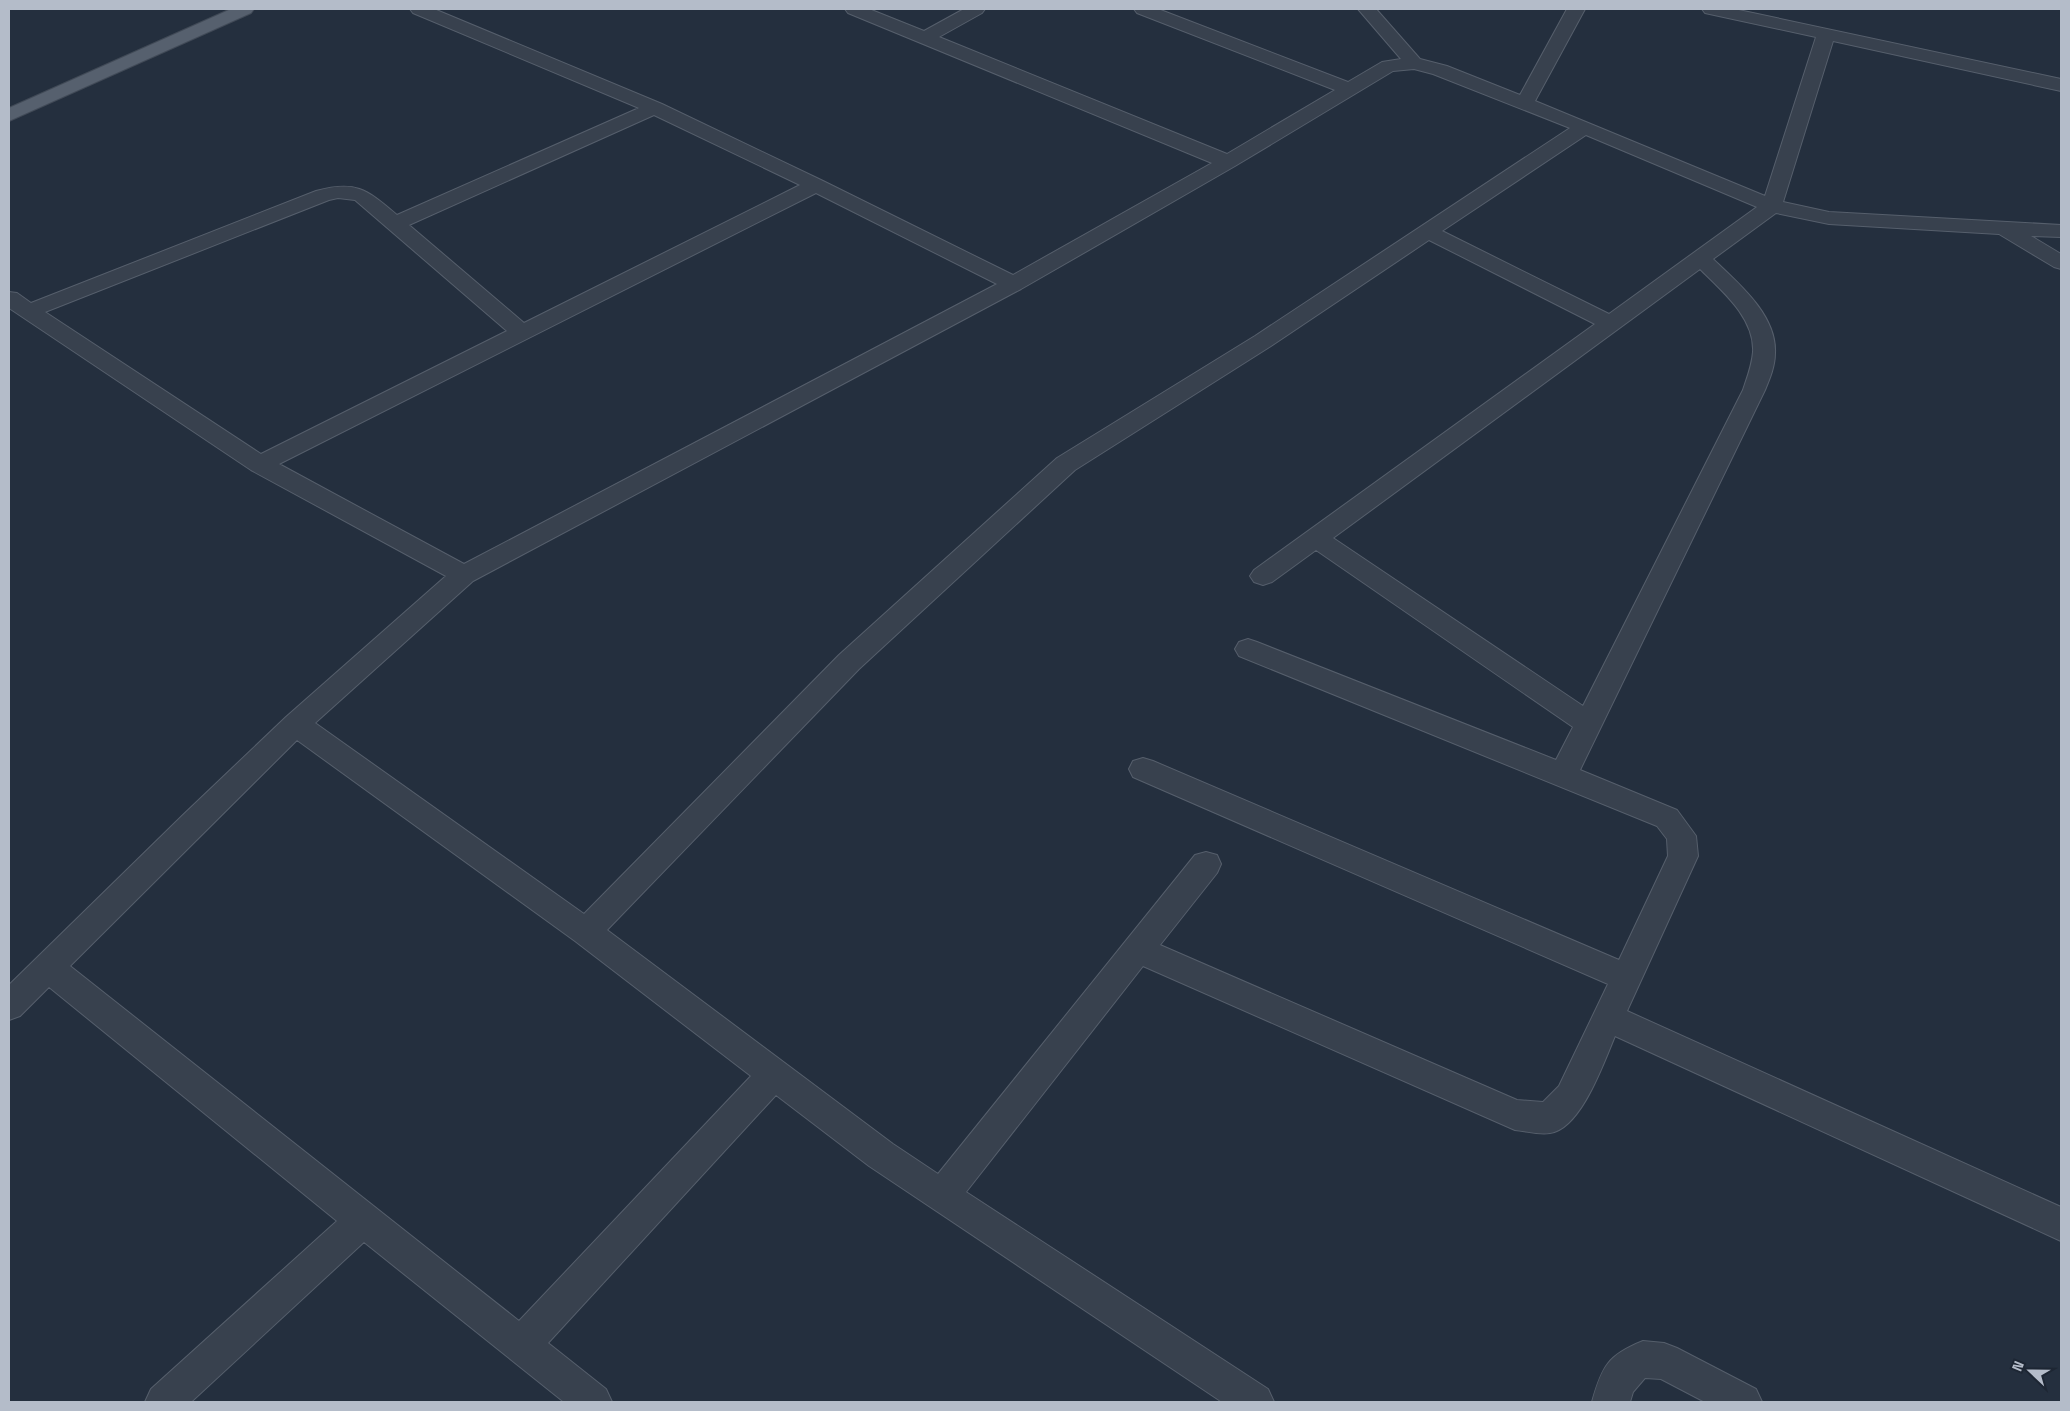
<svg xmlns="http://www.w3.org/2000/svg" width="2070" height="1411" font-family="'Space Grotesk',sans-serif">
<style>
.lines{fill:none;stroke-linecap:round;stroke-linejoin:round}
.minor-casing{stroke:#565f6c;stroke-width:2}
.major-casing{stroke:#414a57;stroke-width:2}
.minor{fill:#38414e;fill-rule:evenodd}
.major{fill:#56606e;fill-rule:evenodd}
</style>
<rect width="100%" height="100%" fill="#242f3e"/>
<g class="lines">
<defs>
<g id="minor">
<path d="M410,9H434L662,104L823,181L1013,275L1212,163L848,13L845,9H869L924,31L964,9H985L982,13L939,37L1227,154L1335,90L1137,13L1134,9H1158L1348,82L1382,62L1401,59L1358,9H1376L1420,59L1447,66L1520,95L1567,9H1585L1535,101L1765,196L1816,37L1705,13L1702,9H1734L2061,79V91L1833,41L1783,202L1829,212L2061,225V237L2031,236L2061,254V269L2054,267L1999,234L1829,224L1776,213L1713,259C1738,283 1777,315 1775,353C1775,366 1770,378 1765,390L1580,770L1677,810L1696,836L1698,856L1627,1011L2061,1207V1241L1615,1036C1604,1062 1581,1129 1550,1133C1539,1135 1526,1131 1515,1130L1143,966L966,1192L1268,1389L1274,1402H1222L869,1166L776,1095L548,1343L606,1389L612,1402H564L364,1242L191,1402H145L151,1389L337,1221L49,987L20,1016L9,1020V985L183,815L286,717L446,576L251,470L9,308V292L17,293L31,303L316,191C357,180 367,190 397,215L639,108L413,13ZM1414,69L1433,74L1570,128L1255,336L1057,458L839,655L584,914L315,723L473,581L1021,289L1235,166L1393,71ZM654,115L800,185L524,323L409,225ZM1586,135L1757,207L1609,314L1442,231ZM816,193L997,284L464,564L279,464ZM338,198L355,200L507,331L261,454L45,312L329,200ZM1429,240L1595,324L1254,570L1250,576L1254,582L1263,585L1272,582L1316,550L1573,727L1556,760L1257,642L1248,639L1239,642L1235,649L1239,656L1657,826L1667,839L1668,856L1619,960L1153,761L1143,758L1133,761L1129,769L1133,777L1608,984L1559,1086L1543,1102L1517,1100L1160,945L1217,873L1221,864L1217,855L1206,852L1195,855L938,1174L893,1144L607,930L859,669L1075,470L1271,346ZM1700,269C1722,291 1755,318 1753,352C1752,365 1747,378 1743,390L1583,706L1333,538ZM297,740L575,941L751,1076L519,1321L70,966Z"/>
<path d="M1643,1341L1664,1343L1677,1348L1756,1389L1762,1402H1705L1661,1379L1645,1378L1633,1392L1630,1402H1592C1602,1366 1608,1355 1643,1341Z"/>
</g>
<polygon id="major" points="231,9 254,9 251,13 9,121 9,108"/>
</defs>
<use href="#minor" class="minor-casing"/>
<use href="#major" class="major-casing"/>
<use href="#minor" class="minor"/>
<use href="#major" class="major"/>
</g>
<rect width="2070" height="1411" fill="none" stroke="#b4bcc9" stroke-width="20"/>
<g transform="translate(2030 1371) rotate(292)" stroke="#1d2633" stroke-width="4" paint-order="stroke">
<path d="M0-4L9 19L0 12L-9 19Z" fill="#b4bcc9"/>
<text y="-8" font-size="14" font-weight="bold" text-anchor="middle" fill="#b4bcc9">N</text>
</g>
</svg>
